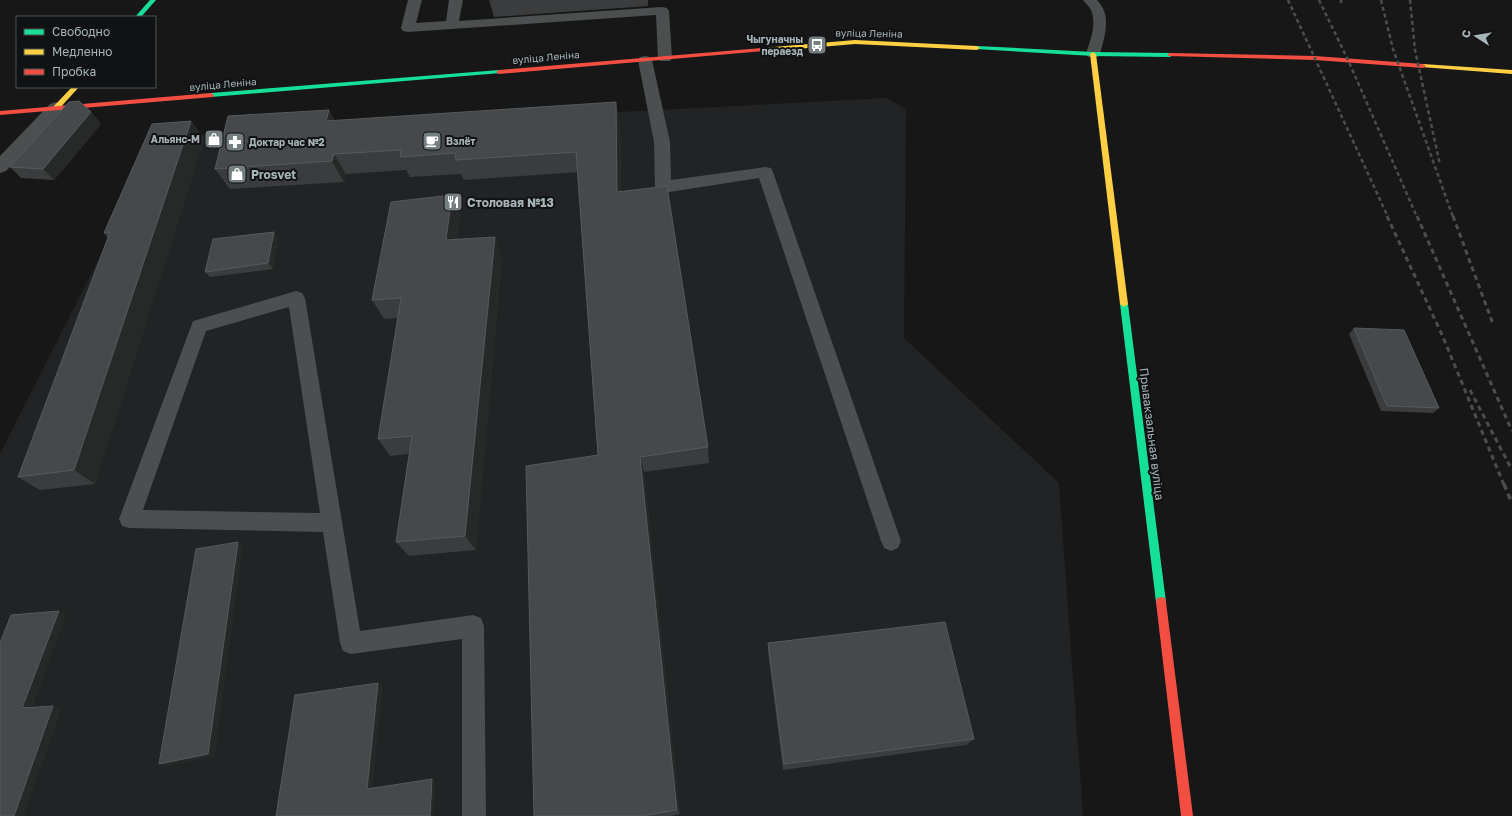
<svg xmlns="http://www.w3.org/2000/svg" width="1512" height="816" font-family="'Golos Text',sans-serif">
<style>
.built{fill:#212324}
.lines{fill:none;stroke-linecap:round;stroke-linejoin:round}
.lane{fill:#4b4f50;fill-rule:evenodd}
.street{fill:#4b4f50;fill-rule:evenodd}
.fast{fill:#16e098;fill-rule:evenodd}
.slow{fill:#ffcf43;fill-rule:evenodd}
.jam{fill:#f24e42;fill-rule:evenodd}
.rail-far2{stroke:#4b4e50;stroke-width:2.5;stroke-dasharray:4 3;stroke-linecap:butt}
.rail-far1{stroke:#4b4e50;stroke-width:3;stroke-dasharray:5 4;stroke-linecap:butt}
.rail{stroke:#4b4e50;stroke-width:3.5;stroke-dasharray:6 4.5;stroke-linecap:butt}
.wall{fill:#3a3c3d}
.shaded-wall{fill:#272828}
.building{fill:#46494b;stroke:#555a5c}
.labels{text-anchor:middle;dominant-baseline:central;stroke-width:4;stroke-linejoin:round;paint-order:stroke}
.far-street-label{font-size:10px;fill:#a7b5b9;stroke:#111213}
.far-poi-label{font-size:10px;font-weight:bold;fill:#a7b5b9;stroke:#111213;text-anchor:end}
.poi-label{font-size:12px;font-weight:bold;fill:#a7b5b9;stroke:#111213;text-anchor:start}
.street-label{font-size:12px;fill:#a7b5b9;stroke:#111213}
</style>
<rect width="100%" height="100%" fill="#171717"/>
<polygon class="built" points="887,98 906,109 904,338 1059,483 1083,816 0,816 0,454 161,136"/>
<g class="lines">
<g class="lane">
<polygon points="408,0 422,0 416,23 446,21 449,0 463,0 459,21 662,7 667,8 669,11 672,58 670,61 660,61 658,58 656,15 408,32 403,31 401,28"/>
<path d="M1083,0H1097C1112,15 1105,36 1100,54L1098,57H1088L1086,54C1090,41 1097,24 1091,10C1089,6 1086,4 1083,0Z"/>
<polygon points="645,56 650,57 652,60 670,142 671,180 765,167 771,168 773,172 901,541 898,548 891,551 884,548 881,541 759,178 663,193 657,191 655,187 654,142 638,60 640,57"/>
<path d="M296,291L302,293L305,298L360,631L473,615L481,618L484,626L486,816H462V639L351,654L343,651L340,643L323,532L129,528L122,526L119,519L193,321ZM289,307L320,513L143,510L206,331Z"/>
</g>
<polygon class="street" points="56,102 62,104 64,108 62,112 6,171 0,173 0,156 50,104"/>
<g class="fast">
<polygon points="150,0 156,0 141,17 135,17"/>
<polygon points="977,46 1093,52 1170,53 1173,55 1170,57 1093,56 975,49 975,47"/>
<polygon points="499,70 501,71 501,73 211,97 208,95 211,93"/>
<polygon points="1124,301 1128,304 1166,602 1165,606 1161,607 1157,606 1156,602 1120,304"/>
</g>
<g class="slow">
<polygon points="855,40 977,46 980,48 977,50 855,44 762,52 759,50 762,48"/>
<polygon points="1093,52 1096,54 1128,304 1124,307 1120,304 1090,54"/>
<polygon points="1423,64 1512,70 1512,74 1421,67 1421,65"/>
<polygon points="72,87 79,87 58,110 54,110 54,106"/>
</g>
<g class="jam">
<polygon points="762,48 764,49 764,51 499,74 496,72 499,70"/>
<polygon points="1170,53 1315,56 1423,64 1426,66 1423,68 1315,60 1168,56 1168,54"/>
<polygon points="211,93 214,95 213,97 0,115 0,111"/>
<polygon points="1161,597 1165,598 1166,602 1193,816 1181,816 1156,602 1157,598"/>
</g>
<g class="rail-far2">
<polyline points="1288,0 1388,217"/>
<polyline points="1319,0 1348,60 1417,217"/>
<polyline points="1341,0 1341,3"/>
<polyline points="1381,0 1393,49 1453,217"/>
<polyline points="1410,0 1415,50 1440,165"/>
</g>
<g class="rail-far1">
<polyline points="1387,216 1443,337 1504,485"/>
<polyline points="1417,216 1512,431"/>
<polyline points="1453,216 1493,324"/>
<polyline points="1470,390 1512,470"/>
</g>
<polyline class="rail" points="1504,484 1512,503"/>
</g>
<g class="wall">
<polygon points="489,0 648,0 648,6 494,17"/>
<polygon points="329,110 335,121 620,122 621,192 708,447 709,463 644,472 680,814 671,816 534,816 598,455 578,172 464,180 461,174 410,177 406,170 346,174 344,182 230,189 215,169"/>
<polygon points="91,112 101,124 54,180 21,178 10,167"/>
<polygon points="191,121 204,139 95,484 40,490 18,477 108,238 104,233"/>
<polygon points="452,195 461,215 457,240 502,257 476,550 409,556 396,542 409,454 390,456 378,439 398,318 384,319 372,300"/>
<polygon points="278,237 273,269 210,277 205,272"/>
<polygon points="1354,328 1439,408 1433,413 1381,411 1349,334"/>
<polygon points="768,643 974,739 966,745 783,770 768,652"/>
</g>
<g class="shaded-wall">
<polygon points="616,102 620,122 621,212 617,192"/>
<polygon points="329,110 340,131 326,121"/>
<polygon points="91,112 101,124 54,180 43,169"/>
<polygon points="191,121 204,139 95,484 74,470"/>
<polygon points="334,154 346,174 344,182 332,161"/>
<polygon points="452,195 461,215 455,260 446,240"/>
<polygon points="274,232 278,237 273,269 268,263"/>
<polygon points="495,237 502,257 476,550 465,536"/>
<polygon points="640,457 644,472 680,814 677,810"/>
<polygon points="238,542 243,546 215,756 166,766 159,764"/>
<polygon points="59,611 67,614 31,711 22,708"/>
<polygon points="378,683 383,686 372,791 367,789"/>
<polygon points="53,706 62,708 24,816 14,816"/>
<polygon points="432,779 436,781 434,816 430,816"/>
</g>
<g class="building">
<polygon points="79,101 91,112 43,169 10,167 69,102"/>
<polygon points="616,102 617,192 667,186 708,447 640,457 677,810 642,816 534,816 526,466 598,455 576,152 456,160 455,153 400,157 401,150 334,154 332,161 215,169 228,116 329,110 326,121"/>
<polygon points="191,121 74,470 18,477 110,232 104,233 152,124"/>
<polygon points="452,195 446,240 495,237 465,536 396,542 412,436 378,439 401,298 372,300 391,202"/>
<polygon points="274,232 268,263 205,272 213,239"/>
<polygon points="1354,328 1404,330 1439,408 1387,406"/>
<polygon points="238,542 208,754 159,764 196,549"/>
<polygon points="59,611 22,708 53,706 14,816 0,816 0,643 11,615"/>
<polygon points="945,622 974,739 784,764 768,643"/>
<polygon points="378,683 367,789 432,779 430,816 276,816 295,695"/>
</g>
<defs>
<symbol id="bus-square" viewBox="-11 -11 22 22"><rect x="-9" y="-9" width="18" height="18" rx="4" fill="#757e80" stroke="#111213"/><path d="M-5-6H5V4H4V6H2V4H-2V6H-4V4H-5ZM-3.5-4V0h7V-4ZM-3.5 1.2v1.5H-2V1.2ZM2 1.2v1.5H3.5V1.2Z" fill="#fff"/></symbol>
<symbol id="shop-square" viewBox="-11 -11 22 22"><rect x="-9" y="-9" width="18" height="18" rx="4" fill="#757e80" stroke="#111213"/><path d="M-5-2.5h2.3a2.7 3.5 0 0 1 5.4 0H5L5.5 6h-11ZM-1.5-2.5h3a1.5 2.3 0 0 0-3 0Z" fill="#fff"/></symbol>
<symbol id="cafe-square" viewBox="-11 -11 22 22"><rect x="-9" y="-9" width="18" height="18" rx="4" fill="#757e80" stroke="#111213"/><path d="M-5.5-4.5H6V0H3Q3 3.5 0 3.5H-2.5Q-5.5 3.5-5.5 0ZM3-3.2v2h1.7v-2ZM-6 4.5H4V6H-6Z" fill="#fff"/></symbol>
<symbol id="pharmacy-square" viewBox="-11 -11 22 22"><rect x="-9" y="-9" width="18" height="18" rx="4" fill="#757e80" stroke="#111213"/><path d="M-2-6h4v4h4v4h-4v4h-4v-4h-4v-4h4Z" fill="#fff"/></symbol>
<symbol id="restaurant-square" viewBox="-11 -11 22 22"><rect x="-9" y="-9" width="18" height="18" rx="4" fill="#757e80" stroke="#111213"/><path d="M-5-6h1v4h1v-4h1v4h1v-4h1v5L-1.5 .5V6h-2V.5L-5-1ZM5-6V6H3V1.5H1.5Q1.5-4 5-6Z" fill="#fff"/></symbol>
</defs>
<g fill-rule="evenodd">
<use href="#bus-square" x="806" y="34" width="22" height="22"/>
<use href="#shop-square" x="203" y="128" width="22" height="22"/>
<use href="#cafe-square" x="421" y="130" width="22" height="22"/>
<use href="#pharmacy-square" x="224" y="131" width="22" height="22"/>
<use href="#shop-square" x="226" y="163" width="22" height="22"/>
<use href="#restaurant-square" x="442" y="191" width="22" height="22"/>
</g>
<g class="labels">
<g class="far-street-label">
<text transform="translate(869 33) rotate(1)">вуліца Леніна</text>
<text transform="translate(546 57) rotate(-5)">вуліца Леніна</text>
<text transform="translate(223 84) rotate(-5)">вуліца Леніна</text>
</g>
<g class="far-poi-label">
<text x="803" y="39">Чыгуначны<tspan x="803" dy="12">пераезд</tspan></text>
<text x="200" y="139">Альянс-М</text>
<text x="446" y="141" text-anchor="start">Взлёт</text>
<text x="249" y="142" text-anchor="start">Доктар час №2</text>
</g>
<g class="poi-label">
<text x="251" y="174">Prosvet</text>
<text x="467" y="202">Столовая №13</text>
</g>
<g class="street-label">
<text transform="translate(1152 434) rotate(83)">Прывакзальная вуліца</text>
</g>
</g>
<rect x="16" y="16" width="140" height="72" fill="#111213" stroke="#4d5355"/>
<rect x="24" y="29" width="20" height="6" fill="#16e098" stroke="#4d5355"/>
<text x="52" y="36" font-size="12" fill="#a7b5b9">Свободно</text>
<rect x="24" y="49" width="20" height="6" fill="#ffcf43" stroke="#4d5355"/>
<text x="52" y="56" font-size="12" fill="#a7b5b9">Медленно</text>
<rect x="24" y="69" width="20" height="6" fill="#f24e42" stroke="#4d5355"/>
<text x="52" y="76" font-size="12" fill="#a7b5b9">Пробка</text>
<g transform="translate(1476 36) rotate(282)" stroke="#111213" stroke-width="3" paint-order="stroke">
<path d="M0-3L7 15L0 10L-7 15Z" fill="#a7b5b9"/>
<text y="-6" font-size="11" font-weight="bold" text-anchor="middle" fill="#a7b5b9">С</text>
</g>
</svg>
